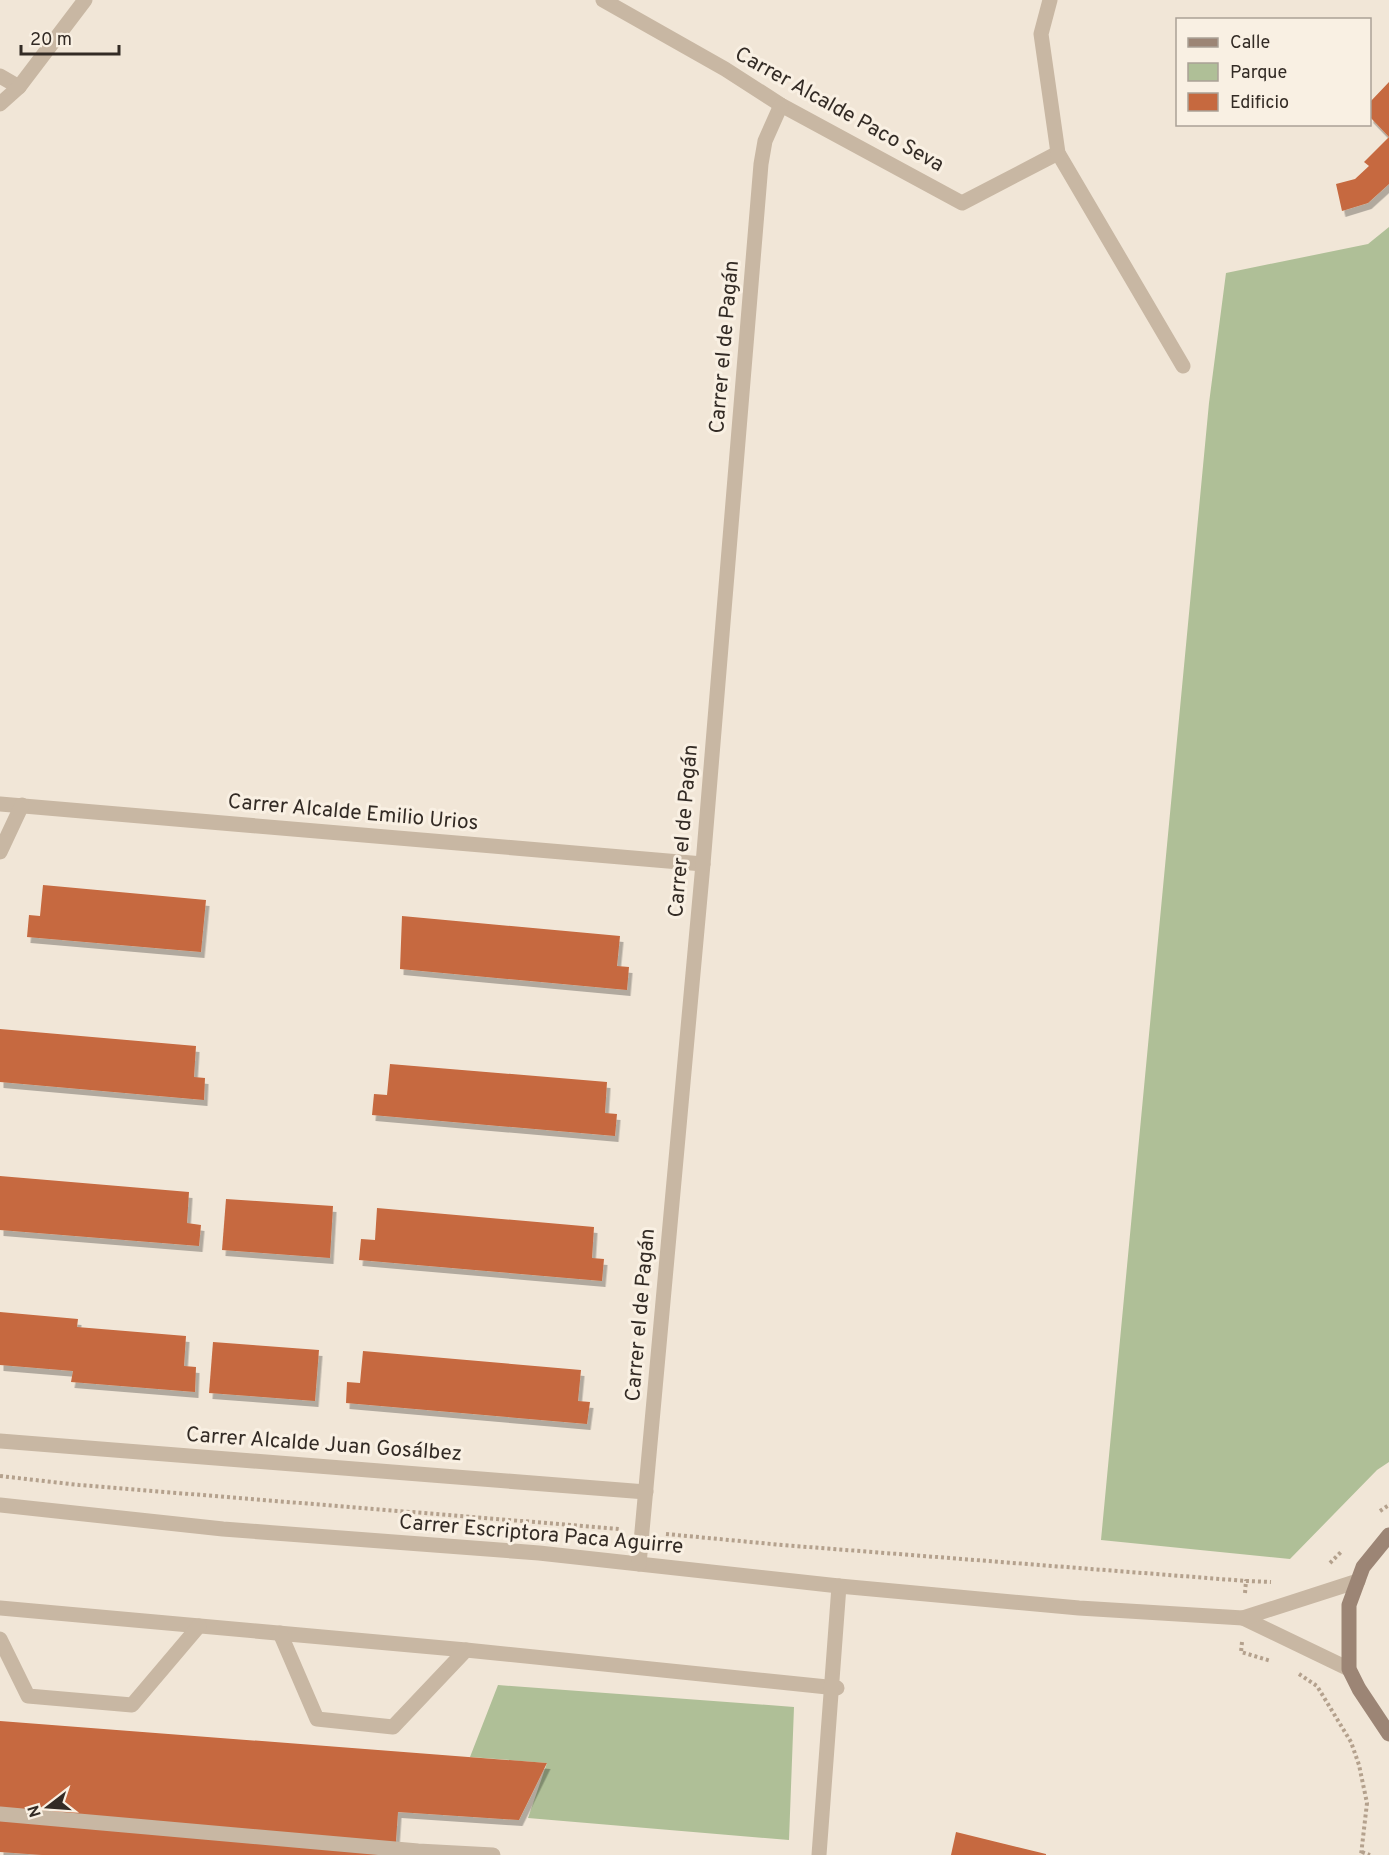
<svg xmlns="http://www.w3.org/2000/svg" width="1389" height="1855" font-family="Overpass,sans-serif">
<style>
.green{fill:#afbf97}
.building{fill:#c6693f;filter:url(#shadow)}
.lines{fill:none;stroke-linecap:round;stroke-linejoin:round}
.path{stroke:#b4a18d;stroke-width:4;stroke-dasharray:3 3;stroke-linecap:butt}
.lane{stroke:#c8b7a3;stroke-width:15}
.street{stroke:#c8b7a3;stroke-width:15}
.secondary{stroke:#9c8575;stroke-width:15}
.labels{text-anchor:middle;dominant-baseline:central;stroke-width:6;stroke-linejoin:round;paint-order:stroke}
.street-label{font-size:21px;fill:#332b25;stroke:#f9f0e3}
</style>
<defs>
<filter id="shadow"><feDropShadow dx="3.5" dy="6" stdDeviation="0" flood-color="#0004"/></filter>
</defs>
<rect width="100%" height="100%" fill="#f1e6d7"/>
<g class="green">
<polygon points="1389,227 1389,1462 1377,1470 1290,1559 1101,1540 1209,403 1226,273 1368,244"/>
<polygon points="498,1685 794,1707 789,1840 528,1818 547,1763 470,1757"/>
</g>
<g class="building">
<polygon points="1389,82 1389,184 1368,203 1342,211 1336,184 1355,179 1369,166 1364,162 1389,137 1370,117 1370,102"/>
<polygon points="43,885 206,900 201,952 27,937 29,915 40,916"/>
<polygon points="402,916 620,936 617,966 629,967 627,990 400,969"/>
<polygon points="0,1029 196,1046 194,1077 205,1078 204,1100 0,1082"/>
<polygon points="390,1064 607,1082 605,1113 617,1114 615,1136 372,1115 374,1094 387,1095"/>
<polygon points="0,1176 189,1192 187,1223 201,1225 199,1246 0,1230"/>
<polygon points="226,1199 333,1206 330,1258 222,1250"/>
<polygon points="377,1208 594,1227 592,1258 604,1259 602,1281 359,1260 361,1239 375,1240"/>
<polygon points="0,1312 78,1319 77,1327 186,1336 184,1366 196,1367 195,1392 71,1382 73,1371 0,1365"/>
<polygon points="213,1342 319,1350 315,1401 209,1393"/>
<polygon points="363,1351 581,1370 578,1401 590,1402 587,1424 346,1403 347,1382 360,1383"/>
<polygon points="0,1721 547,1763 519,1820 398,1812 395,1855 42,1855 0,1852"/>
<polygon points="956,1832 1046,1854 1046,1855 951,1855"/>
</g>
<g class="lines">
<g class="path">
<polyline points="0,1476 79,1485 620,1529"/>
<polyline points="1380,1511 1389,1505"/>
<polyline points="666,1534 782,1545 1246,1581"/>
<polyline points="1330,1563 1342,1551"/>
<polyline points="1245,1593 1246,1581 1271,1582"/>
<polyline points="1242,1642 1241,1652 1271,1661"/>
<polyline points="1299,1674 1317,1686 1351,1742 1359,1765 1367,1803 1361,1855"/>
<polyline points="1362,1852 1370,1855"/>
</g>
<g class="lane">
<polyline points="0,1608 466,1650 837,1688"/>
<polyline points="280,1633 317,1719 393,1727 466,1650"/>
<polyline points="0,1639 28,1696 132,1705 199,1626"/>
<polyline points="0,1814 418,1851 493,1855"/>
<polyline points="819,1855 839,1586"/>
</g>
<g class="street">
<polyline points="603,0 725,69 781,105 962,203 1058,153"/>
<polyline points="1050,0 1041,34 1058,153 1183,366"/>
<polyline points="0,76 19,87"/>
<polyline points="0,104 19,87 85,0"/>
<polyline points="0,804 703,864"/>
<polyline points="0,852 22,805"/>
<polyline points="0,1441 646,1492"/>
<polyline points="0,1505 223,1529 539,1553 839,1586 1079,1608 1243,1618 1349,1669"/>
<polyline points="639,1564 703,864 761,164 765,141 781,105"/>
<polyline points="1243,1618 1358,1581"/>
</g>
<polyline class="secondary" points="1389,1535 1363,1567 1349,1605 1349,1669 1359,1689 1389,1734"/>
</g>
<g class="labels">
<g class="street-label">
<text transform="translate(839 110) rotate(29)">Carrer Alcalde Paco Seva</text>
<text transform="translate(725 347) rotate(-85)">Carrer el de Pagán</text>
<text transform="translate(353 813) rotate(5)">Carrer Alcalde Emilio Urios</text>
<text transform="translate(684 831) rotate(-85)">Carrer el de Pagán</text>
<text transform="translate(641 1315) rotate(-85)">Carrer el de Pagán</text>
<text transform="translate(324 1445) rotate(4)">Carrer Alcalde Juan Gosálbez</text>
<text transform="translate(541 1535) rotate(5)">Carrer Escriptora Paca Aguirre</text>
</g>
</g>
<rect x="1176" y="18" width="195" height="108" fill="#f9f0e3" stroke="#aaa197" stroke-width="1.5"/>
<rect x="1188" y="38" width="30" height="9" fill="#9c8575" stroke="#aaa197" stroke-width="1.5"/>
<text x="1230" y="48" font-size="18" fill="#332b25">Calle</text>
<rect x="1188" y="63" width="30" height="18" fill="#afbf97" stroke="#aaa197" stroke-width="1.5"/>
<text x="1230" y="78" font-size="18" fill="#332b25">Parque</text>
<rect x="1188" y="93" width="30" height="18" fill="#c6693f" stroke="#aaa197" stroke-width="1.5"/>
<text x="1230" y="108" font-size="18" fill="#332b25">Edificio</text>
<g transform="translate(48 1807) rotate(253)" stroke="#f9f0e3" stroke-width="4.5" paint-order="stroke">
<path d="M0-4.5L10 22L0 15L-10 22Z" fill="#332b25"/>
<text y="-9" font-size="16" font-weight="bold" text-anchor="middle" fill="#332b25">N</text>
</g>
<path d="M21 45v9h98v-9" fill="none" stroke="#332b25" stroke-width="3"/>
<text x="30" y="45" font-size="18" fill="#332b25" stroke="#f9f0e3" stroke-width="4.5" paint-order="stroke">20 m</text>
</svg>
